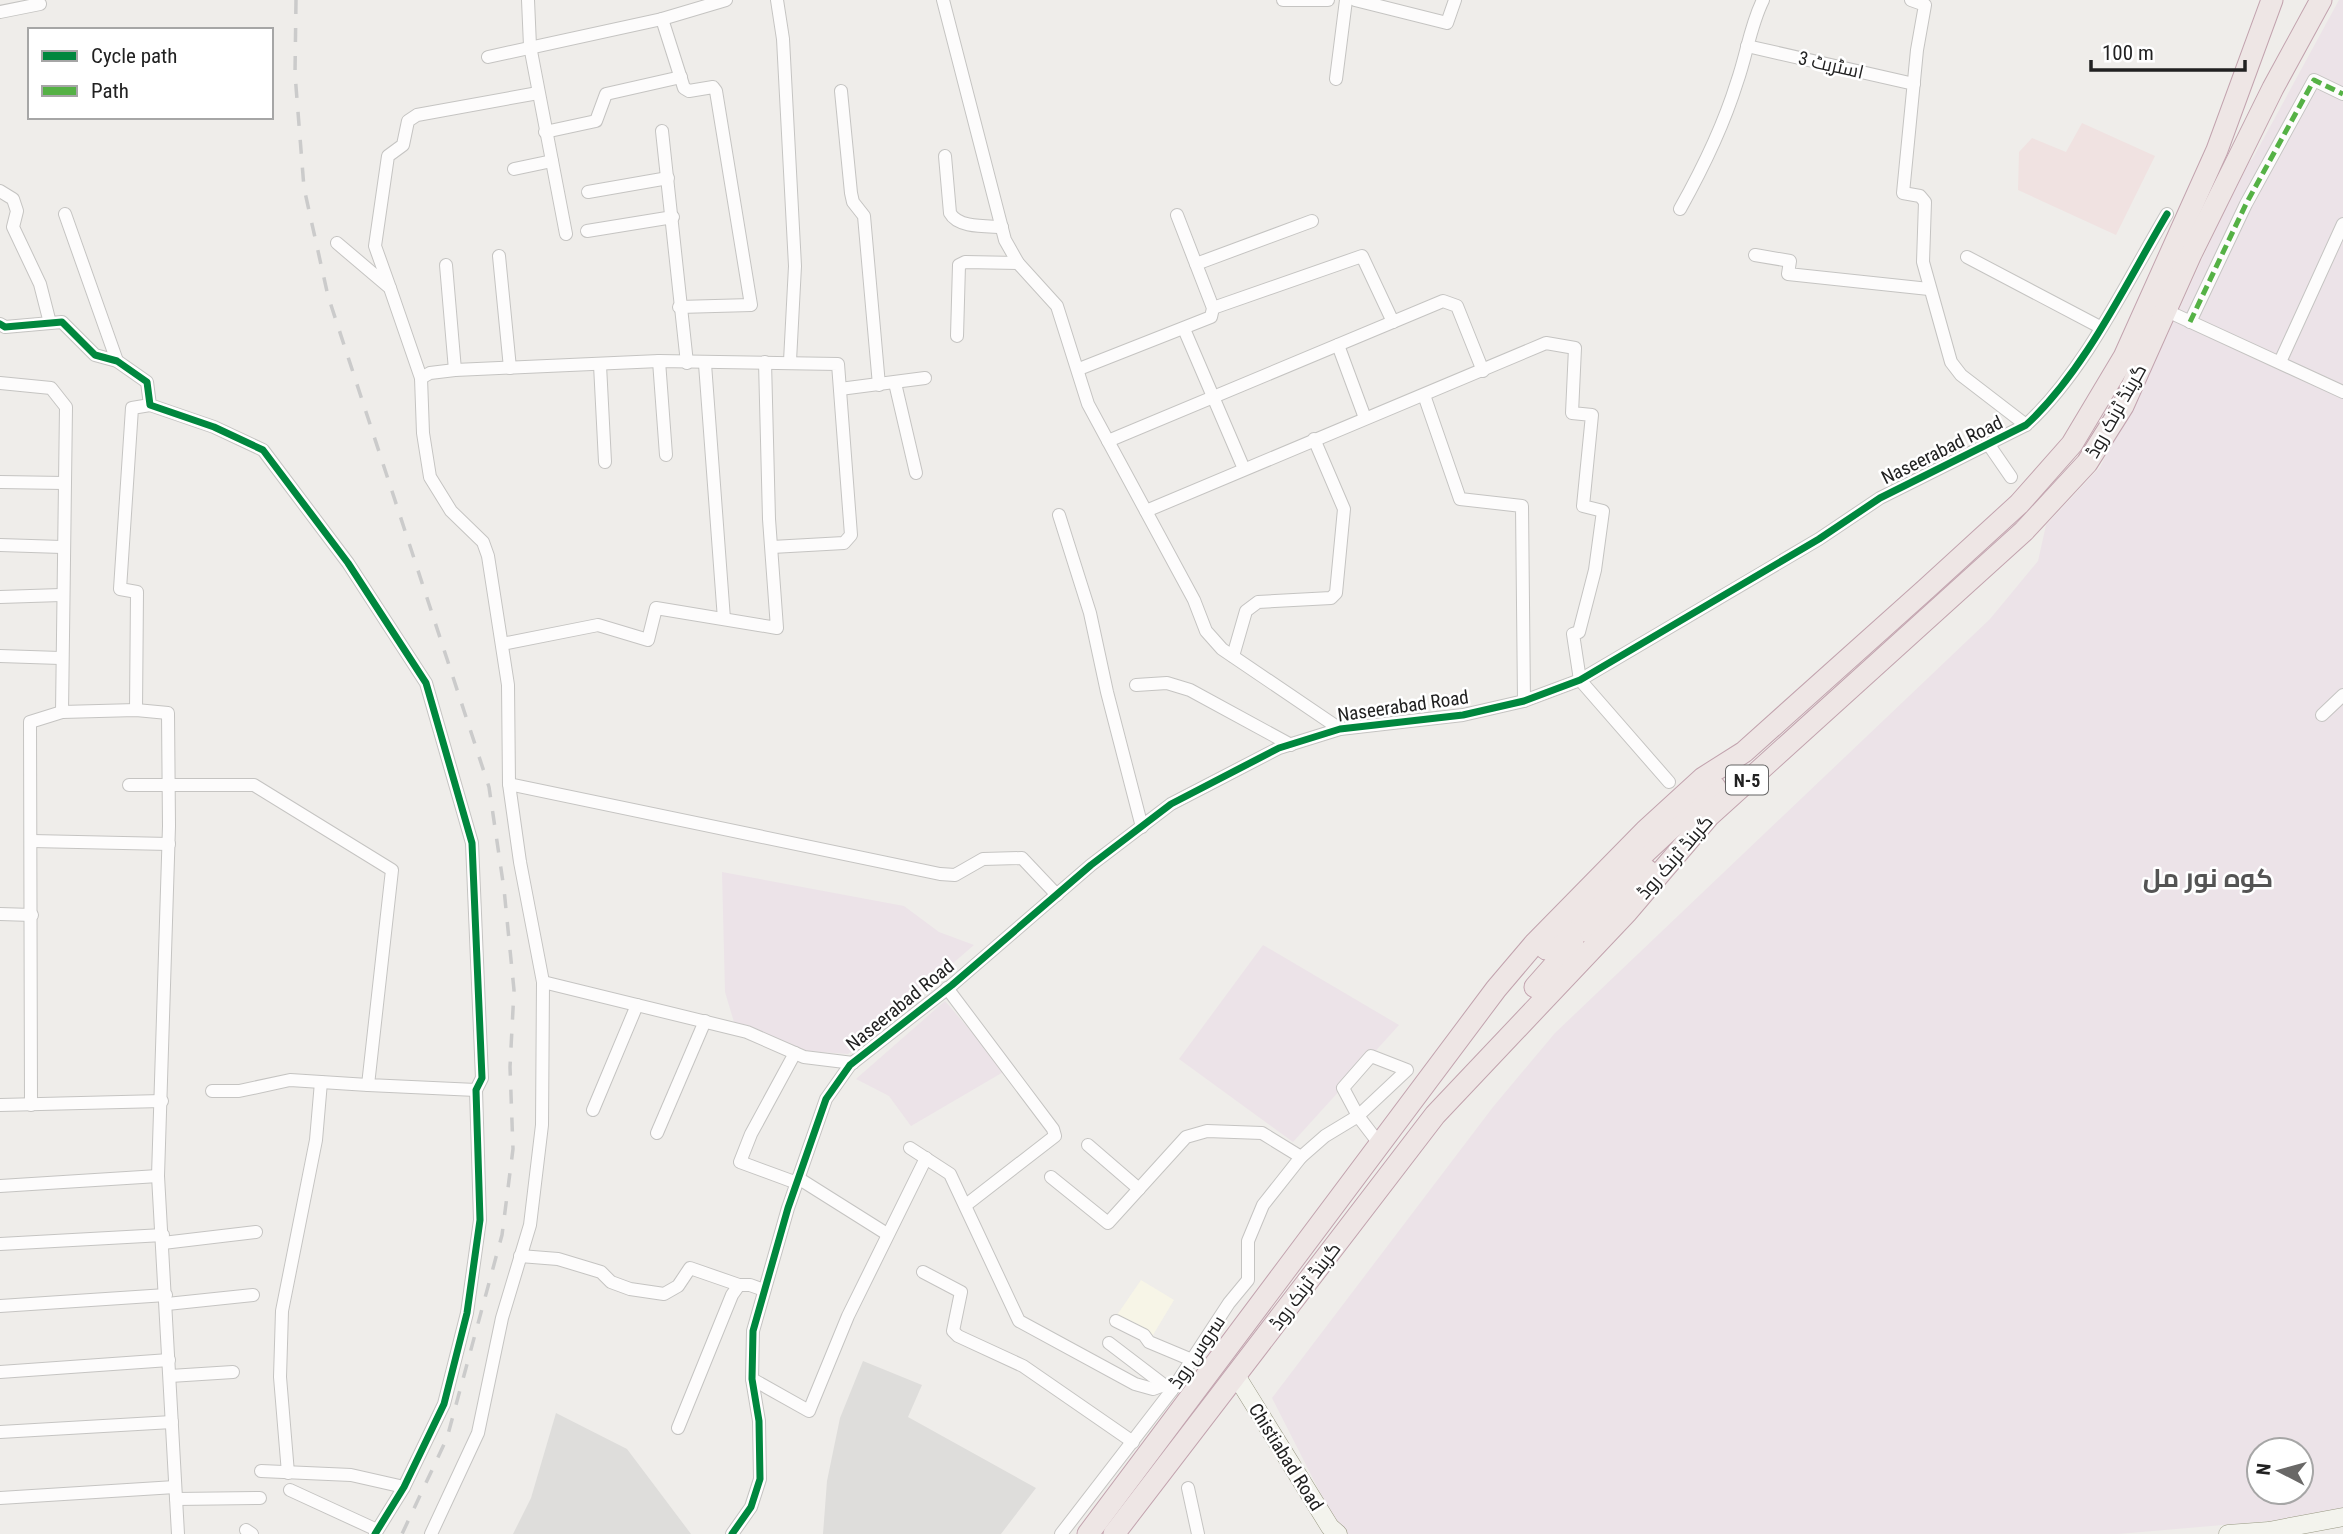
<svg xmlns="http://www.w3.org/2000/svg" width="2343" height="1534" font-family="'Roboto Condensed',Cairo,sans-serif">
<style>
.residential{fill:#dedddb}
.commercial{fill:#f0e2e1}
.industrial{fill:#ece3e8;fill-rule:evenodd}
.education{fill:#f7f5e7}
.lines{fill:none;stroke-linecap:round;stroke-linejoin:round}
.minor-casing{stroke:#c5c4c2;stroke-width:14}
.secondary-casing{stroke:#989883;stroke-width:19}
.trunk-casing{stroke:#c2a3ae;stroke-width:23}
.minor{stroke:#fdfcfc;stroke-width:12}
.secondary{stroke:#f3f3ed;stroke-width:18}
.trunk{stroke:#eee6e5;stroke-width:21}
.rail{stroke:#cbcbcb;stroke-width:3.5;stroke-dasharray:14 14;stroke-linecap:butt}
.quiet{stroke:#55b145;stroke-width:5;stroke-dasharray:10 5;stroke-linecap:butt}
.cycleway-casing{stroke:#fff;stroke-width:11}
.cycleway{stroke:#00873e;stroke-width:7}
.labels{text-anchor:middle;dominant-baseline:central;stroke-width:5;stroke-linejoin:round;paint-order:stroke}
.shield{fill:#fff;stroke:#646464;stroke-width:2}
.shield-label{font-size:18px;font-weight:bold;fill:#212121}
.street-label{font-size:19px;fill:#212121;stroke:#fff}
.district-label{font-size:26px;font-weight:bold;fill:#545454;stroke:#fff}
</style>
<rect width="100%" height="100%" fill="#efedea"/>
<g class="residential">
<polygon points="863,1361 922,1385 908,1417 1036,1488 1001,1534 823,1534 827,1481 840,1418"/>
<polygon points="556,1413 627,1449 691,1534 513,1534 531,1498"/>
</g>
<polygon class="commercial" points="2082,123 2155,156 2116,235 2018,190 2019,152 2032,138 2066,152"/>
<g class="industrial">
<path d="M2339,0H2343V1509L2316,1517L2118,1534H1348L1332,1516L1272,1398L1493,1107L1555,1033L1990,619L2038,561L2046,525L2100,467L2167,336L2243,169L2253,158ZM2259,1450H2301V1492H2259Z"/>
<polygon points="722,872 904,906 939,932 974,945 848,1054 806,1051 734,1022 725,992"/>
<polygon points="1263,945 1399,1025 1293,1142 1179,1059"/>
<polygon points="945,1001 1005,1071 911,1126 889,1096 856,1079"/>
</g>
<polygon class="education" points="1141,1280 1174,1300 1153,1335 1117,1315"/>
<g class="lines">
<defs>
<g id="minor">
<polyline points="528,0 530,46 566,234"/>
<polyline points="777,0 783,39 795,266 790,361"/>
<polyline points="943,0 1005,240 1018,263 1057,306 1088,404 1194,600 1206,631 1222,649 1340,729"/>
<polyline points="1283,0 1328,0"/>
<polyline points="1355,0 1447,23 1455,0"/>
<polyline points="1911,0 1925,5 1917,50 1903,193 1920,196 1925,202 1923,262 1951,362 1961,375 2026,425"/>
<polyline points="0,12 40,4"/>
<polyline points="662,19 684,88 689,91 713,87 716,91 751,305 679,307"/>
<polyline points="1747,46 1914,84"/>
<polyline points="488,57 662,19 726,0"/>
<polyline points="1336,79 1346,0"/>
<polyline points="841,91 851,193 853,202 864,216 879,385"/>
<polyline points="662,131 687,363"/>
<polyline points="545,132 596,121 606,94 681,77"/>
<path d="M945,156L950,213C958,228 986,226 1002,227"/>
<polyline points="514,169 552,161"/>
<polyline points="0,191 13,199 17,211 13,227 40,284 50,323"/>
<polyline points="588,192 668,178"/>
<path d="M1680,209C1703,168 1723,127 1737,82C1747,54 1750,26 1763,0"/>
<polyline points="65,214 117,361"/>
<polyline points="587,231 673,217"/>
<polyline points="337,243 390,288 421,378 423,433 430,477 451,511 483,542 488,556 508,685 509,784 520,862 543,982 542,1125 530,1225 502,1318 478,1433 431,1534"/>
<polyline points="1755,255 1790,261 1788,274 1929,289"/>
<polyline points="499,256 510,368"/>
<polyline points="1967,257 2100,327"/>
<polyline points="1196,264 1312,221"/>
<polyline points="446,265 455,370"/>
<polyline points="390,288 375,246 388,156 403,145 408,121 417,115 538,93"/>
<polyline points="1213,308 1362,256 1393,322"/>
<polyline points="2167,311 2343,392"/>
<polyline points="2190,322 2246,204 2314,80 2343,94"/>
<polyline points="0,324 5,327 62,322 95,355 117,361 147,382 150,405 214,427 263,450 348,563 426,683 472,843 482,1078 476,1090 480,1220 467,1313 444,1404 404,1487 375,1534"/>
<polyline points="1184,329 1244,469"/>
<polyline points="957,336 959,265 965,262 1018,263"/>
<polyline points="1338,345 1365,418"/>
<polyline points="659,361 666,455"/>
<polyline points="2280,362 2343,224"/>
<polyline points="705,364 724,619"/>
<polyline points="600,365 605,462"/>
<polyline points="1079,369 1211,317 1213,308 1177,215"/>
<polyline points="421,378 430,373 455,370 659,361 838,364 851,535 844,543 772,547"/>
<polyline points="0,383 51,388 66,407 62,712 136,710 168,713 169,826 158,1176 178,1534"/>
<polyline points="895,383 916,473"/>
<polyline points="840,389 925,378"/>
<polyline points="1424,395 1460,499 1522,506 1524,701"/>
<polyline points="1108,441 1443,301 1457,306 1483,371"/>
<polyline points="1989,445 2011,477"/>
<polyline points="0,482 64,483"/>
<polyline points="1146,511 1546,343 1575,348 1572,413 1592,415 1583,506 1603,511 1595,570 1579,632 1573,634 1580,680 1669,782"/>
<polyline points="1059,515 1090,613 1107,692 1142,827"/>
<polyline points="0,545 62,547"/>
<polyline points="0,597 61,595"/>
<polyline points="502,644 598,625 648,640 656,608 777,628 769,519 765,362"/>
<polyline points="0,656 60,658"/>
<polyline points="1233,656 1246,611 1258,602 1331,598 1336,593 1344,509 1314,439"/>
<polyline points="1136,685 1167,683 1190,690 1291,745"/>
<polyline points="136,710 137,592 120,589 132,408 150,405"/>
<polyline points="2322,715 2343,695"/>
<polyline points="509,784 940,874 955,875 983,859 1022,858 1057,895"/>
<polyline points="129,785 254,785 392,870 368,1085 476,1090"/>
<polyline points="32,841 169,844"/>
<polyline points="0,914 32,915"/>
<polyline points="543,982 747,1032 804,1057 853,1063"/>
<polyline points="947,988 1053,1129 1055,1136 966,1205"/>
<polyline points="795,1053 751,1134 740,1162 797,1183"/>
<polyline points="212,1091 239,1091 290,1080 368,1085"/>
<polyline points="0,1105 162,1101"/>
<polyline points="31,1105 30,722 62,712"/>
<polyline points="593,1110 637,1005"/>
<polyline points="657,1133 705,1021"/>
<polyline points="1088,1145 1139,1189"/>
<polyline points="910,1148 950,1174 1019,1321 1135,1384 1153,1389 1164,1385 1172,1390"/>
<polyline points="1051,1177 1108,1223 1186,1137 1207,1131 1262,1133 1301,1157"/>
<polyline points="798,1178 887,1234"/>
<polyline points="0,1186 158,1176"/>
<polyline points="163,1243 256,1232"/>
<polyline points="0,1244 163,1235"/>
<polyline points="520,1256 558,1259 601,1272 611,1282 630,1289 664,1294 678,1286 690,1268 739,1285"/>
<polyline points="923,1272 961,1292 953,1331 958,1336 1023,1366 1133,1442"/>
<polyline points="167,1304 253,1295"/>
<polyline points="0,1306 166,1295"/>
<polyline points="1116,1321 1144,1335 1149,1342 1192,1360"/>
<polyline points="1109,1343 1164,1385"/>
<polyline points="0,1372 169,1360"/>
<polyline points="170,1376 233,1372"/>
<polyline points="752,1379 809,1411 848,1316 926,1158"/>
<polyline points="678,1428 732,1295 739,1285 750,1285 764,1290"/>
<polyline points="0,1432 172,1422"/>
<polyline points="261,1471 351,1475 404,1487"/>
<polyline points="288,1473 280,1377 282,1311 316,1140 321,1082"/>
<polyline points="1188,1488 1198,1534"/>
<polyline points="290,1490 377,1530"/>
<polyline points="0,1498 175,1487"/>
<polyline points="176,1499 260,1498"/>
<polyline points="246,1530 252,1534"/>
<path d="M732,1534L751,1507L760,1479L759,1421L752,1379L753,1331L788,1208L826,1099L850,1065L952,985L1091,865L1171,804L1279,748L1340,729L1463,715L1524,701L1580,680L1819,539L1880,498L2026,425C2085,371 2126,283 2167,214"/>
<polyline points="1061,1534 1172,1390 1229,1303 1248,1280 1248,1241 1263,1205 1301,1157 1325,1136 1358,1116 1407,1070 1371,1056 1343,1088 1358,1116 1381,1146"/>
</g>
<g id="secondary">
<polyline points="1237,1377 1330,1527 1338,1534"/>
<polyline points="2228,1534 2269,1531 2343,1517"/>
</g>
<g id="trunk">
<polyline points="1647,870 1585,931 1576,929 1574,919 1715,787"/>
<polyline points="1535,987 1573,944 1568,932 1562,932 1546,949"/>
<polyline points="1088,1534 1496,989 1535,943 1645,831 1703,778 1744,752 1926,589 2019,504 2072,444 2124,357 2217,150 2272,0"/>
<polyline points="1114,1534 1435,1115 1627,912 1709,816 2024,531 2087,463 2123,406 2191,254 2273,88 2321,0"/>
</g>
</defs>
<use href="#minor" class="minor-casing"/>
<use href="#secondary" class="secondary-casing"/>
<use href="#trunk" class="trunk-casing"/>
<use href="#minor" class="minor"/>
<use href="#secondary" class="secondary"/>
<use href="#trunk" class="trunk"/>
<polyline class="rail" points="296,0 295,74 304,188 328,296 489,787 504,889 514,990 510,1067 513,1149 502,1235 447,1438 402,1534"/>
<polyline class="quiet" points="2190,322 2246,204 2314,80 2343,94"/>
<defs>
<g id="cycleway">
<polyline points="0,324 5,327 62,322 95,355 117,361 147,382 150,405 214,427 263,450 348,563 426,683 472,843 482,1078 476,1090 480,1220 467,1313 444,1404 404,1487 375,1534"/>
<path d="M732,1534L751,1507L760,1479L759,1421L752,1379L753,1331L788,1208L826,1099L850,1065L952,985L1091,865L1171,804L1279,748L1340,729L1463,715L1524,701L1580,680L1819,539L1880,498L2026,425C2085,371 2126,283 2167,214"/>
</g>
</defs>
<use href="#cycleway" class="cycleway-casing"/>
<use href="#cycleway" class="cycleway"/>
</g>
<g class="labels">
<rect class="shield" x="1726" y="765.5" width="42" height="29" rx="5"/>
<g class="shield-label">
<text x="1747" y="780">N-5</text>
</g>
<g class="street-label">
<text transform="translate(1831 65) rotate(13)">اسٹریٹ 3</text>
<text transform="translate(2116 411) rotate(-61)">گرینڈ ٹرنک روڈ</text>
<text transform="translate(1942 450) rotate(-26)">Naseerabad Road</text>
<text transform="translate(1403 706) rotate(-8)">Naseerabad Road</text>
<text transform="translate(1675 857) rotate(-49)">گرینڈ ٹرنک روڈ</text>
<text transform="translate(900 1005) rotate(-39)">Naseerabad Road</text>
<text transform="translate(1305 1286) rotate(-53)">گرینڈ ٹرنک روڈ</text>
<text transform="translate(1197 1352) rotate(-56)">سروس روڈ</text>
<text transform="translate(1286 1457) rotate(58)">Chistiabad Road</text>
</g>
<g class="district-label">
<text x="2208" y="878">کوہ نور مل</text>
</g>
</g>
<rect x="28" y="28" width="245" height="91" fill="#ffffff" stroke="#a6a6a6" stroke-width="2"/>
<rect x="42" y="51" width="35" height="10" fill="#00873e" stroke="#a6a6a6" stroke-width="2"/>
<text x="91" y="63" font-size="21" fill="#212121">Cycle path</text>
<rect x="42" y="86" width="35" height="10" fill="#55b145" stroke="#a6a6a6" stroke-width="2"/>
<text x="91" y="98" font-size="21" fill="#212121">Path</text>
<g transform="translate(2280 1471) rotate(276)"><circle r="33" fill="#ffffff" stroke="#a6a6a6" stroke-width="2"/>
<path d="M0-5L12 26L0 18L-12 26Z" fill="#696867"/>
<text y="-10" font-size="19" font-weight="bold" text-anchor="middle" fill="#212121">N</text>
</g>
<path d="M2091 60v10h154v-10" fill="none" stroke="#212121" stroke-width="3.5"/>
<text x="2102" y="60" font-size="21" fill="#212121" stroke="#ffffff" stroke-width="5" paint-order="stroke">100 m</text>
</svg>
